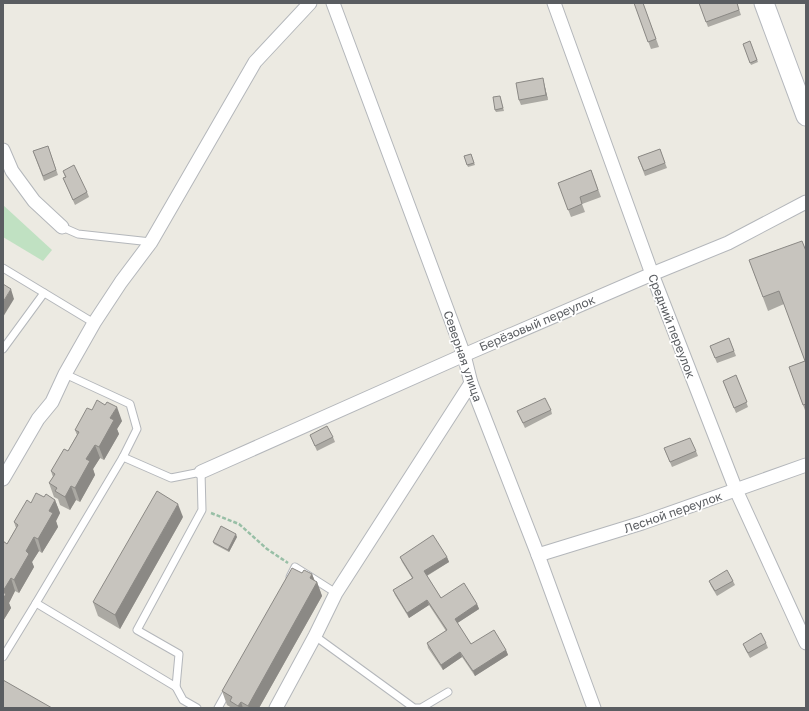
<svg xmlns="http://www.w3.org/2000/svg" width="809" height="711" font-family="'Golos Text',sans-serif">
<style>
.green{fill:#c0e1c2}
.lines{fill:none;stroke-linecap:round;stroke-linejoin:round}
.service-casing{stroke:#b4b7bb;stroke-width:9}
.minor-casing{stroke:#b4b7bb;stroke-width:15}
.secondary-casing{stroke:#b5b8bd;stroke-width:21}
.path{stroke:#98bfa6;stroke-width:2.5;stroke-dasharray:4 2;stroke-linecap:butt}
.service{stroke:#fff;stroke-width:7}
.minor{stroke:#fff;stroke-width:13}
.secondary{stroke:#fff;stroke-width:19}
.wall{fill:#aba9a3}
.shaded-wall{fill:#8b8985}
.building{fill:#c7c4be;stroke:#8b8985}
.labels{text-anchor:middle;dominant-baseline:central;stroke-width:3.5;stroke-linejoin:round;paint-order:stroke}
.street-label{font-size:12px;fill:#5a5d61;stroke:#fff}
</style>
<rect width="100%" height="100%" fill="#eceae2"/>
<polygon class="green" points="3,205 52,250 43,261 3,237"/>
<g class="lines">
<defs>
<g id="service">
<polyline points="62,227 78,234 151,242"/>
<polyline points="3,268 94,323"/>
<polyline points="3,349 44,293"/>
<polyline points="65,374 130,404 137,429 123,457 36,603 176,687 183,700 197,708"/>
<polyline points="123,457 171,478 201,472 202,510 137,630 179,654 176,687"/>
<polyline points="290,577 295,567 336,593"/>
<polyline points="315,636 414,708 421,708 448,692"/>
<polyline points="3,657 36,603"/>
<polyline points="218,708 228,690"/>
</g>
<g id="minor">
<polyline points="333,3 464,355 471,383 538,555 594,708"/>
<polyline points="554,3 652,274 736,490 806,643"/>
<polyline points="3,150 12,171 34,201 62,227"/>
<polyline points="201,472 464,355 652,274 728,243 806,202"/>
<polyline points="3,479 38,419 52,402 65,374 94,323 121,282 151,242 255,62 310,3"/>
<polyline points="538,555 642,523 806,465"/>
<polyline points="276,708 315,636 336,593 471,383"/>
</g>
<polyline id="secondary" points="764,3 806,116"/>
</defs>
<use href="#service" class="service-casing"/>
<use href="#minor" class="minor-casing"/>
<use href="#secondary" class="secondary-casing"/>
<polyline class="path" points="211,513 239,524 267,549 288,563"/>
<use href="#service" class="service"/>
<use href="#minor" class="minor"/>
<use href="#secondary" class="secondary"/>
</g>
<g class="wall">
<polygon points="634,3 643,3 659,47 651,49"/>
<polygon points="699,3 737,3 741,15 708,27"/>
<polygon points="750,41 758,62 751,65 743,44"/>
<polygon points="544,83 548,100 521,105 519,100"/>
<polygon points="500,96 504,111 496,112 495,110"/>
<polygon points="48,146 58,175 44,181 33,151"/>
<polygon points="660,149 667,168 645,176 638,157"/>
<polygon points="471,154 475,165 468,167 464,156"/>
<polygon points="591,170 601,197 582,204 585,212 571,217 558,183"/>
<polygon points="63,171 87,192 89,197 75,205 63,178 65,177"/>
<polygon points="806,251 806,413 789,367 805,361 784,304 768,311 749,260"/>
<polygon points="729,338 736,356 717,363 710,346"/>
<polygon points="736,375 748,407 736,413 723,381"/>
<polygon points="92,410 122,421 117,429 119,434 104,460 100,458 93,469 95,475 80,502 76,500 70,510 60,505 58,499 54,497 49,483 53,477 51,471 68,451 77,435 75,430"/>
<polygon points="551,410 552,414 525,428 517,411"/>
<polygon points="310,435 333,437 335,442 317,451"/>
<polygon points="664,448 696,451 698,456 672,467"/>
<polygon points="44,497 55,500 60,513 56,521 58,527 42,553 39,551 32,562 34,567 19,593 15,591 9,603 11,608 3,621 3,541 7,544 16,528 14,522 31,503"/>
<polygon points="183,517 120,629 98,616 93,602"/>
<polygon points="237,537 229,552 214,544 213,542"/>
<polygon points="400,557 447,557 449,562 427,576 441,598 477,604 479,609 457,623 471,644 506,650 508,655 475,676 462,657 443,670 428,648 427,643 446,631 429,605 409,618 395,595 393,590 412,578 402,562"/>
<polygon points="302,573 312,574 315,581 317,582 322,596 259,708 232,708 227,705 222,691"/>
<polygon points="709,581 733,581 735,585 717,596 711,586"/>
<polygon points="766,643 768,648 750,658 745,649 743,644"/>
</g>
<g class="shaded-wall">
<polygon points="543,78 544,83 548,100 546,95"/>
<polygon points="11,289 14,299 3,317 3,302"/>
<polygon points="117,407 122,421 117,429 119,434 104,460 99,447 110,418"/>
<polygon points="95,445 100,458 93,469 95,475 80,502 75,488 86,459"/>
<polygon points="71,486 76,500 70,510 65,497"/>
<polygon points="55,500 60,513 56,521 58,527 42,553 38,539 49,511"/>
<polygon points="178,504 183,517 120,629 115,615"/>
<polygon points="236,534 237,537 229,552 228,550"/>
<polygon points="34,537 39,551 32,562 34,567 19,593 14,580 26,551"/>
<polygon points="447,557 449,562 426,576 424,571"/>
<polygon points="312,574 316,585 317,582 322,596 259,708 249,708 248,706"/>
<polygon points="11,578 15,591 9,603 11,608 3,621 3,591"/>
<polygon points="427,600 429,605 409,618 407,613"/>
<polygon points="477,604 479,609 456,624 455,619"/>
<polygon points="506,650 508,655 475,676 473,671"/>
<polygon points="460,652 462,657 443,670 441,665"/>
<polygon points="241,702 243,708 239,708 238,706"/>
</g>
<g class="building">
<polygon points="634,3 643,3 656,39 648,42"/>
<polygon points="699,3 737,3 739,10 706,22"/>
<polygon points="750,41 757,60 750,63 743,44"/>
<polygon points="543,78 546,95 519,100 516,83"/>
<polygon points="500,96 503,108 495,110 493,97"/>
<polygon points="48,146 56,170 43,176 33,151"/>
<polygon points="660,149 665,163 644,171 638,157"/>
<polygon points="471,154 474,163 467,165 464,156"/>
<polygon points="74,165 87,192 73,200 63,178 66,177 63,171"/>
<polygon points="591,170 598,190 580,197 582,204 568,210 558,183"/>
<polygon points="802,241 806,251 806,404 803,405 789,367 805,361 779,291 763,297 749,260"/>
<polygon points="3,284 11,289 3,302"/>
<polygon points="729,338 734,351 715,358 710,346"/>
<polygon points="736,375 747,402 734,408 723,381"/>
<polygon points="545,398 551,410 523,423 517,411"/>
<polygon points="97,400 105,405 107,402 117,407 110,418 114,420 99,447 95,445 86,459 90,461 75,488 71,486 65,497 55,491 57,488 49,483 55,474 51,471 64,449 68,451 79,432 75,430 87,408 92,410"/>
<polygon points="327,426 333,437 315,446 310,435"/>
<polygon points="690,438 696,451 670,462 664,448"/>
<polygon points="157,491 178,504 115,615 93,602"/>
<polygon points="36,493 44,497 46,494 55,500 49,511 53,513 38,539 34,537 26,551 29,554 14,580 11,578 3,591 3,541 7,544 18,525 14,522 27,500 31,503"/>
<polygon points="221,526 236,534 228,550 213,542"/>
<polygon points="433,535 447,557 424,571 441,598 464,583 477,604 455,619 471,644 494,630 506,650 473,671 460,652 441,665 427,643 447,630 427,600 407,613 393,590 413,578 400,557"/>
<polygon points="292,568 302,573 304,570 312,574 310,578 317,582 248,706 241,702 238,706 230,701 232,697 222,691"/>
<polygon points="727,570 733,581 715,591 709,581"/>
<polygon points="3,592 6,594 3,599"/>
<polygon points="761,633 766,643 748,653 743,644"/>
<polygon points="3,680 52,708 3,708"/>
</g>
<g class="labels">
<g class="street-label">
<text transform="translate(537 323) rotate(-23)">Берёзовый переулок</text>
<text transform="translate(672 326) rotate(69)">Средний переулок</text>
<text transform="translate(463 356) rotate(71)">Северная улица</text>
<text transform="translate(673 512) rotate(-19)">Лесной переулок</text>
</g>
</g>
<rect width="809" height="711" fill="none" stroke="#5a5d61" stroke-width="8"/>
</svg>
